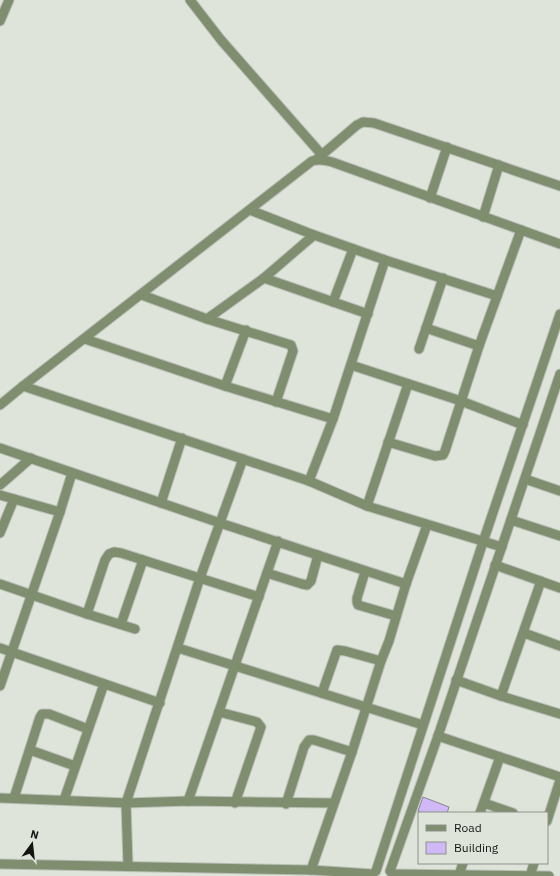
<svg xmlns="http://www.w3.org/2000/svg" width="560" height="876" font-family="'IBM Plex Sans',sans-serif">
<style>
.building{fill:#cfb8f5;stroke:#88858d}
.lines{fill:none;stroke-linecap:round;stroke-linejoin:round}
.minor-casing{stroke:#babfb7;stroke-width:11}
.minor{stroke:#7e8e6e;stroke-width:9}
</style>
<rect width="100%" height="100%" fill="#dfe4db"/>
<polygon class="building" points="423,797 449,807 447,813 422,813 418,811"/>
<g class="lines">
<defs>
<g id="minor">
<polyline points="190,0 221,40 322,155"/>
<polyline points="0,21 9,0"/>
<polyline points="317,159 357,125 363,122 374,123 560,186"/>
<polyline points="430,198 447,147"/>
<polyline points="250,210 314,235 385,260 497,296"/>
<polyline points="483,217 499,165"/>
<polyline points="264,278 368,314"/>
<polyline points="142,295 207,319 291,345 293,351 276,402"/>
<polyline points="333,302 353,249"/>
<polyline points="207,319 264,278 314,235"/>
<polyline points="426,328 479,346"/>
<polyline points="85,339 225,386 333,419"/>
<polyline points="419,349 443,278"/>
<polyline points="351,365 461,401 523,425"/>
<polyline points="23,386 309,481 367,506 502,547"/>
<polyline points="225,386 246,330"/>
<path d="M0,405L23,386L312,161C319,159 325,160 332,162L560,244"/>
<polyline points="388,442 435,456 443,455 445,451 479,346 521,230"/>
<polyline points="0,448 220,523 406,584"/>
<polyline points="525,479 560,491"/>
<polyline points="309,481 333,419 385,260"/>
<polyline points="0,485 31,458"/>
<polyline points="0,495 60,512"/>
<polyline points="161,503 182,438"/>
<polyline points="367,506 408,384"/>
<polyline points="511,520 560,536"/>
<polyline points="0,533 14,499"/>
<polyline points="495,565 560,588"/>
<polyline points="365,572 357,598 357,602 358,605 396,616"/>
<polyline points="267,573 302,584 307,585 311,581 318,555"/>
<polyline points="0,584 87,614 135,629"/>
<polyline points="87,614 105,560 109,554 114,552 121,553 259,597"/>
<polyline points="121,624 143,560"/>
<polyline points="524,633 560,646"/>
<polyline points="0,648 160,703"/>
<polyline points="178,648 423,725"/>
<polyline points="456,680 501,696 560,714"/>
<polyline points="0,686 60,512 72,473"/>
<polyline points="322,693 337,650 345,651 381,661"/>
<polyline points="501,696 541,581"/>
<polyline points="219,712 257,722 261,727 235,803"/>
<polyline points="438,736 560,777"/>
<polyline points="30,750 75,766"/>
<polyline points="0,798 127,803 188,801 333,803"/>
<polyline points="14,798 40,717 42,714 49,714 88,729"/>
<polyline points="64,800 104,684"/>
<polyline points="188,801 278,541"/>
<polyline points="484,803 513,813"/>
<polyline points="286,804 304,747 309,740 314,740 352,752"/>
<polyline points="480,813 500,757"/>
<polyline points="547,821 560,780"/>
<polyline points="0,864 311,870 373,874"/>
<polyline points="128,865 126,803 200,578 243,459"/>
<polyline points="311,870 352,752 381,661 389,641 406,584 427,525"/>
<polyline points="376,871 483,542 560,314"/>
<polyline points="390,871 438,736 560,374"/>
<polyline points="392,874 549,876"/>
<polyline points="459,875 463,863"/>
<polyline points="530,876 534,863"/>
</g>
</defs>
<use href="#minor" class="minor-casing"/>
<use href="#minor" class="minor"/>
</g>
<rect x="418" y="812" width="130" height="52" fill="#dfe4db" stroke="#8e918b"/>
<rect x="426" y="825" width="20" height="6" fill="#7e8e6e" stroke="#8e918b"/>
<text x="454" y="832" font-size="12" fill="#141512">Road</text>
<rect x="426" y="842" width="20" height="12" fill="#cfb8f5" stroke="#8e918b"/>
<text x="454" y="852" font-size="12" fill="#141512">Building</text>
<g transform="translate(32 844) rotate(15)" stroke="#dfe4db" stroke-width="3" paint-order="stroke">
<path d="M0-3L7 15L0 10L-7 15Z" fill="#141512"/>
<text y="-6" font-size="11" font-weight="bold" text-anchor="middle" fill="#141512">N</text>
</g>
</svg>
